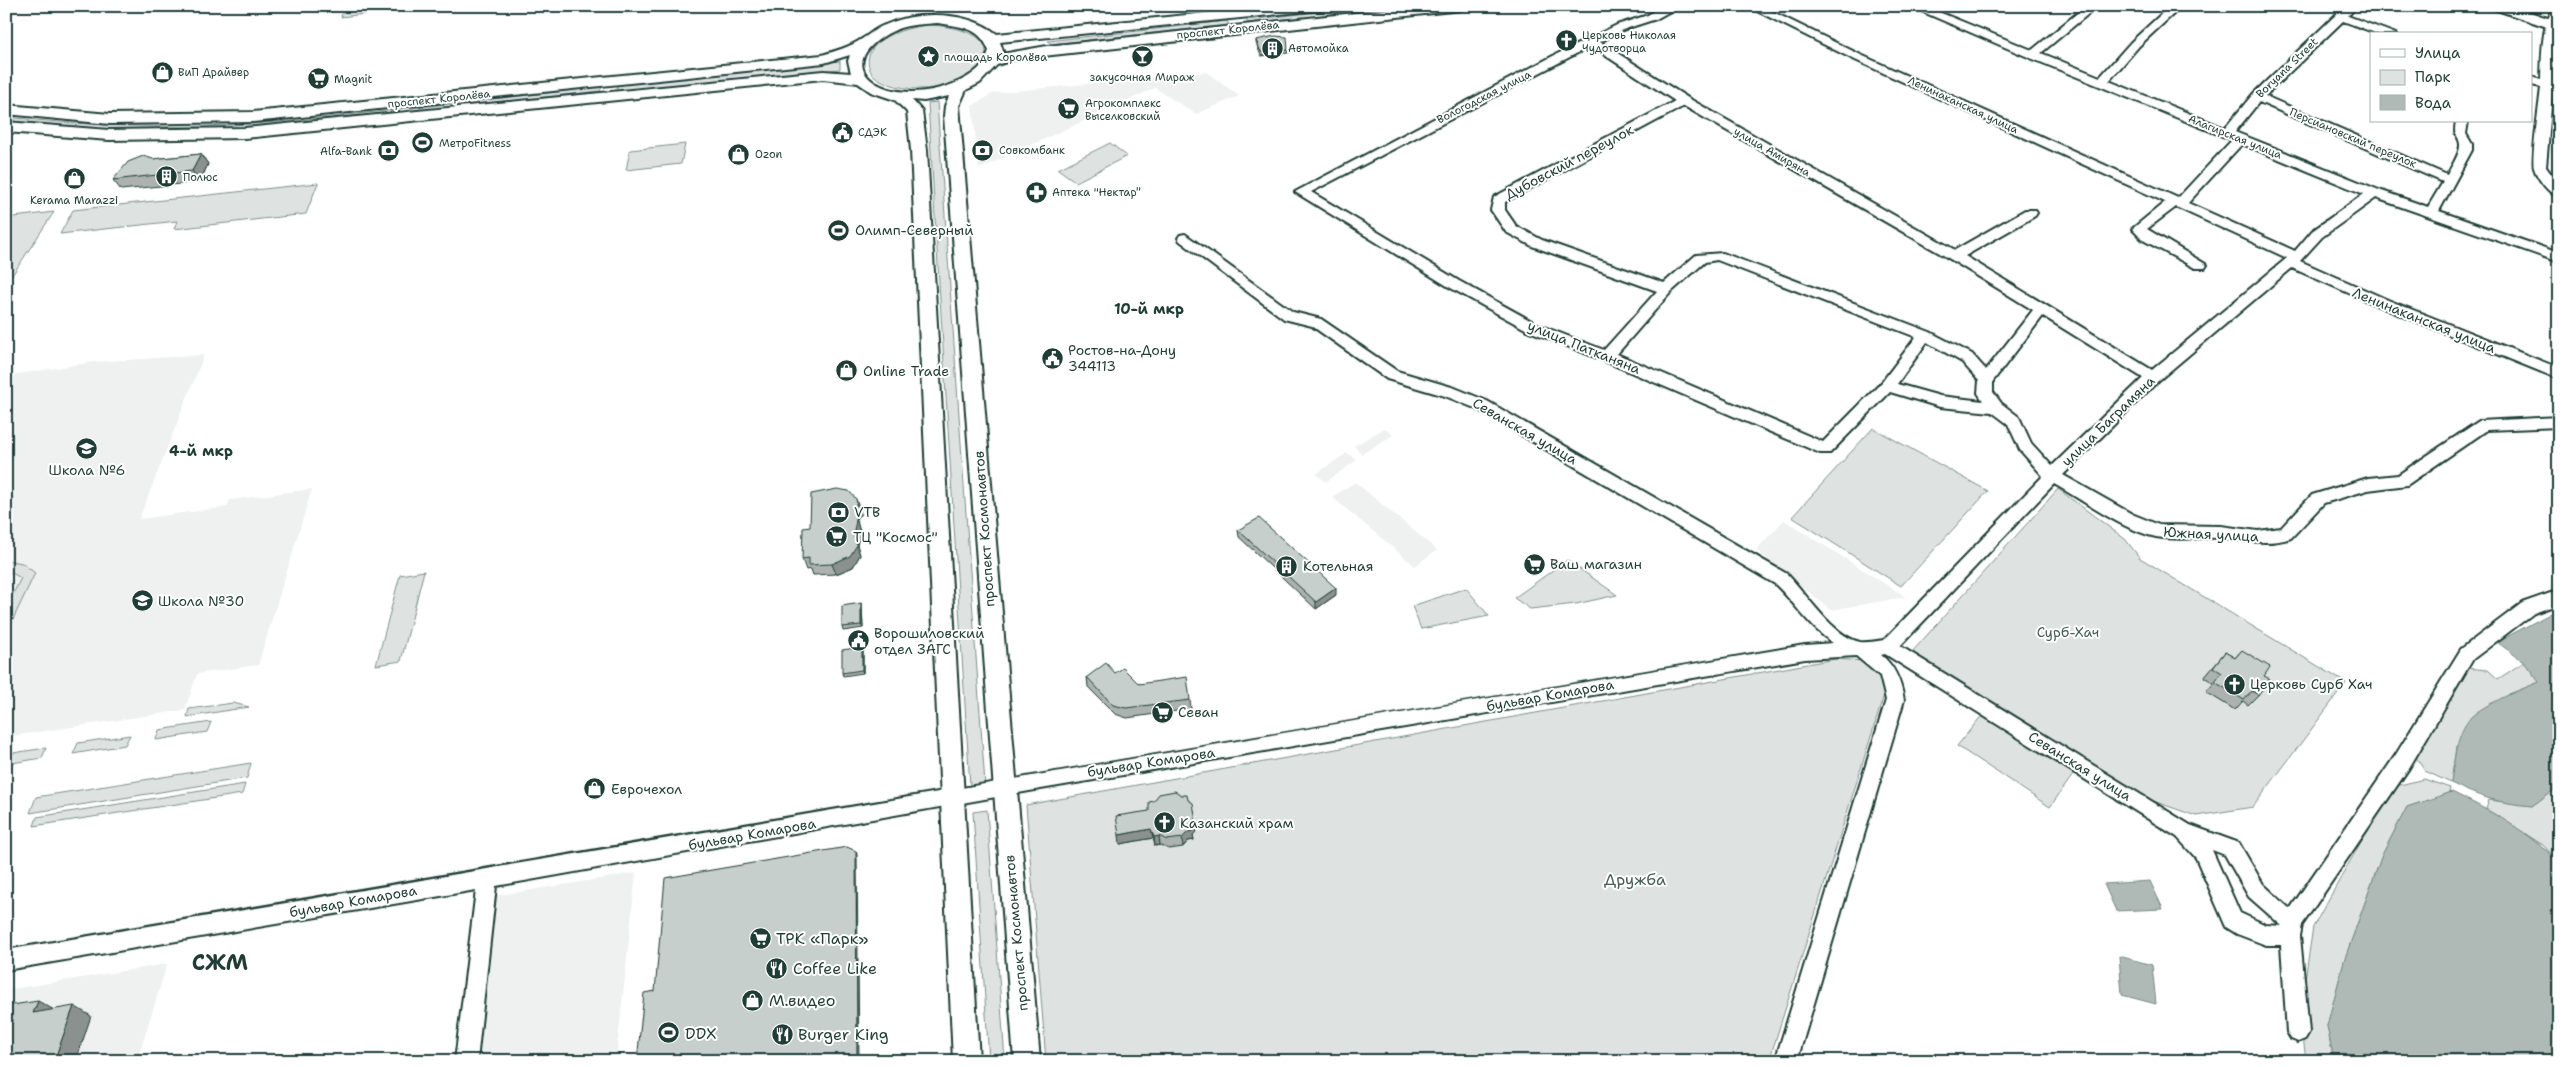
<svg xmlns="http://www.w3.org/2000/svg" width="2565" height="1067" font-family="'Shantell Sans',sans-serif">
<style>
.built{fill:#eef1f0}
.green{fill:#dee3e2;stroke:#7e908b}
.water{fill:#afbab7;stroke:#758883}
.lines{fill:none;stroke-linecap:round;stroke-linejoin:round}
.minor-casing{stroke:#1f3d34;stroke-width:4}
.major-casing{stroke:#1f3d34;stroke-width:4}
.minor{fill:#fff;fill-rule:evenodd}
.major{fill:#fff;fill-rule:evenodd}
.wall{fill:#abb2af;stroke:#1f3d34}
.shaded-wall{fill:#8b918f;stroke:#1f3d34}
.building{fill:#c7cfcc;stroke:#1f3d34}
.labels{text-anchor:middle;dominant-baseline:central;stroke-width:4;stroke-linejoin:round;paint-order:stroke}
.far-street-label{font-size:11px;fill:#1f3d34;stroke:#fff}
.far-poi-label{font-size:11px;fill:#1f3d34;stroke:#fff;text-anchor:start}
.street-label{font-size:14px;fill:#1f3d34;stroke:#fff}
.poi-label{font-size:14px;fill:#1f3d34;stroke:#fff;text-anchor:start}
.park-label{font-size:14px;fill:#455e57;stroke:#fff}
.neighbourhood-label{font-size:15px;font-weight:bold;fill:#1f3d34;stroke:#fff}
.near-park-label{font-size:16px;fill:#455e57;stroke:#fff}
.near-poi-label{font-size:16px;fill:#1f3d34;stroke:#fff;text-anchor:start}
.near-district-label{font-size:22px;font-weight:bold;fill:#1f3d34;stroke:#fff}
</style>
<rect width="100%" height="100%" fill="#fff"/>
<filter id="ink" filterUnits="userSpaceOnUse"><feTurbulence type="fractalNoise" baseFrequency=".02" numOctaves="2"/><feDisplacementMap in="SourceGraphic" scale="10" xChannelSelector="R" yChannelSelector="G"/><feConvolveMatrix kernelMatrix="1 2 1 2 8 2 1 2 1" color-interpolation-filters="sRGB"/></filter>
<g filter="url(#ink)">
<g class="built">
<polygon points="1206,72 1239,96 1196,114 1155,88 979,169 972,106 994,93"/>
<polygon points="204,355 139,519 227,507 230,500 312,489 258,665 197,674 185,710 6,737 6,376 93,362"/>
<polygon points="1385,428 1393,435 1362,454 1354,446"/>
<polygon points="1347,453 1357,460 1326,482 1316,474"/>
<polygon points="1355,482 1437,550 1415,566 1332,497"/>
<polygon points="1784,520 1906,597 1831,610 1756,550"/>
<polygon points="636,873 616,1061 458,1061 488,897"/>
<polygon points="167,964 137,1061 6,1061 6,990"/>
</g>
<g class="green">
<polygon points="344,6 375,6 373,13 341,17"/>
<polygon points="1372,6 1410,6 1248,23 1246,20"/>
<polygon points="1227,21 1229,25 1051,44 1048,41"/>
<path d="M927,25C945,25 1006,33 979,66C956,93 898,97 872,74C854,42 904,28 927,25Z"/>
<polygon points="840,61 840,69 616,91 617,85"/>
<polygon points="602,87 600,91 410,112 411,108"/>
<polygon points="937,102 985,784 970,786 928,103"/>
<path d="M394,110L392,113C344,118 296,124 249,128C168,133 87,130 6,121V117C87,126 168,129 250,124C298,121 346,115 394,110Z"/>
<polygon points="1110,143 1127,156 1076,182 1058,169"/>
<polygon points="685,144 681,164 626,170 630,150"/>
<polygon points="318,183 306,214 174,229 177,221 60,234 73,210"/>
<polygon points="54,212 13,274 6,275 6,218"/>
<polygon points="1873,428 1988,491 1901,586 1792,517"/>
<polygon points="2058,489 2125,539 2140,558 2346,683 2253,807 2196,816 2139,796 1911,653"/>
<polygon points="6,560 22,563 35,573 6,634 6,608 21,578 6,570"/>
<polygon points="1567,560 1617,595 1576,604 1530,609 1514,598"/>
<polygon points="424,571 401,661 376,665 400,575"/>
<polygon points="1466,588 1489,616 1421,629 1412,606"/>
<polygon points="1835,659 1864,661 1884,680 1884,695 1769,1061 1046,1061 1026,805"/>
<polygon points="2524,662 2540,682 2509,694 2456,746 2451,783 2425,771 2413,753 2466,668 2488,670 2498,679"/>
<polygon points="233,703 249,707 187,717 189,709"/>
<polygon points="1983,714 2075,772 2050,807 1957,746"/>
<polygon points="211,722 207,732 156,740 159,730"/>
<polygon points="130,735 125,745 73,754 78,743"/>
<polygon points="46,748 42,758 6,764 6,754"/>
<polygon points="251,763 247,778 30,813 36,797"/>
<polygon points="2424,779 2450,788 2449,793 2407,807 2382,855 2344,961 2327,1026 2334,1061 2306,1061 2300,1012 2313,927 2392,787"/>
<polygon points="245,784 242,794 34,826 37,817"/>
<polygon points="2559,786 2559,862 2543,845 2486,809 2489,800 2532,806"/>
<polygon points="987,810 1005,1061 989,1061 973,812"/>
</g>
<g class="water">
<path d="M2559,609V786L2532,806C2500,803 2480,798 2451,783C2454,762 2456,734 2471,717C2484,704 2522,689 2539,682L2524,662L2497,642Z"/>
<path d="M2452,792C2490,811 2529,831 2559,862V1061H2334L2327,1026L2344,961L2382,855L2407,807Z"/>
<polygon points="2150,881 2163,909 2116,911 2104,884"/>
<polygon points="2119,956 2152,965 2156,1004 2122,995"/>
</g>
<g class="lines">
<defs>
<g id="minor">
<path d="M1661,6H1673L1674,9L1656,19L1625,29L1600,42L1688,98L1955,250L2025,210H2035L2037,213L2035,216L1965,256L2152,370L2287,258L2176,207L2147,229L2207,265L2205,268H2195L2143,240L2132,229L2165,202L1853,59L1747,6H1761L1861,55L2178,198L2232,140L2028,57L1909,6H1924L2032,50L2086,6H2098L2041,53L2100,77L2131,42L2170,6H2182L2139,46L2109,81L2225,128L2253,94L2345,6H2357L2348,16L2396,34H2378L2343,21L2265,96L2447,175C2451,167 2461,153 2460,144C2458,132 2453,139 2456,121H2468L2466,134L2472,144V150L2439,211L2559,253V262L2376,198L2322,237L2300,261L2388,300L2559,368V379L2378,306L2292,268L2158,381L2063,475L2132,514L2159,525L2221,526L2258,531L2281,528L2312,495L2368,478L2398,475L2479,421L2559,417V427L2487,430L2407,485L2368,490L2324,503L2291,538C2267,546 2246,540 2222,538C2201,537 2178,541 2156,537C2123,530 2084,501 2054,484L1900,646L2190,825L2239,843L2263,884L2290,909L2395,756L2461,649L2522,603L2559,590V604L2534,613L2473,659L2409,768L2302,925L2300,936L2309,1032L2305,1039L2298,1042L2291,1039L2287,1032L2281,945H2266L2237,934L2226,927L2196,858L2177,837L1885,654L1881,655C1895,666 1901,682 1904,700L1797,1061H1775L1886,700L1880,676L1856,656L1805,659L1035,790L496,886L477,1061H455L476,890L6,970V950C606,850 1205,745 1805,645L1833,643C1809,627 1796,604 1775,584L1477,409L1445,396L1387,379L1312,326L1284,319L1180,241L1178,238L1180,235L1185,234L1293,312L1321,319L1397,371L1455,388L1487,401L1787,574C1807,594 1832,636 1860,642C1867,643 1877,641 1884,640L2043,476L2020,450L2008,424L1992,412L1940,407L1890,392L1830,453H1820L1602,360L1529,331L1449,287L1295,192L1553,56L1617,25L1648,15ZM1591,46L1675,101L1494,197L1491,210L1506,232L1532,246L1657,291L1604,350L1539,325L1459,281L1311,192ZM2259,102L2443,182L2428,207L2379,190L2235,132ZM1684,106L1950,259L2033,310L1986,370L1972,354L1930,332L1723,253L1696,255L1664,283L1542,240L1516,226L1505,210V202ZM2242,144L2364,194L2312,231L2295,251L2188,203ZM1717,260L1916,337L1882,382L1823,442L1617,354L1671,292L1705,262ZM2043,316L2143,378L2052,466L2031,443L2019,417L2001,403L1993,392V381ZM1927,342L1962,362L1979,381L1978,393L1983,401L1940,396L1897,384ZM2212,850L2225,855L2249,897L2282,926L2266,925L2240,913Z"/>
<path d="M2559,7V23L2554,34L2553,85L2546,167L2559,185V197C2549,194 2537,178 2534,168C2531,159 2540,101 2541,87L2531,85V77L2541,80C2542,64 2540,12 2559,7Z"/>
</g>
<g id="major">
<path d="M1276,6H1327L1320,10L1000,42L1003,51L1002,54L1047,46L1420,6H1468L1461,10L1016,59L997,65L980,83L966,90L959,106L1040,1061H1014L944,116L945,106L949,96L924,101L912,100L922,111L927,150L979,1061H953L911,150L907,112L895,100L871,92L858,83L823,79L245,138L109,140L6,132V122L109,130L245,128L823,71L851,73L848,61L850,55L824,63L253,122L110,124L6,114V105L110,114L253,112L822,55C836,51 850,47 862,39C870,34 876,28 885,25C919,10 967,11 997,34ZM938,23C960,27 980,26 989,51C987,55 986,61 983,64C961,91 897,103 870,79C847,58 881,35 900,28C912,24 926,24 938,23Z"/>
<polygon points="2492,6 2513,6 2559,22 2559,31 2494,9"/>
</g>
</defs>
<use href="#minor" class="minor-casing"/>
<use href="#major" class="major-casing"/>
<use href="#minor" class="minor"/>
<use href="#major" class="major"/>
</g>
<g class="wall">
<polygon points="1256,40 1288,50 1288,53 1261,56 1256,43"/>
<polygon points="201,154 208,164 200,182 121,190 113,180 153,159"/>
<polygon points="860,509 861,514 856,518 860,532 857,545 860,555 853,567 836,574 813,575 811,569 806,570 802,559 810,527"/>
<polygon points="1238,530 1336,595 1316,609 1239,537"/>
<polygon points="862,607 863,628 843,631 842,627"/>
<polygon points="2242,650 2264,676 2258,695 2248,705 2243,701 2235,710 2206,692 2214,683 2204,677 2225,652 2235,658"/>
<polygon points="863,651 863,673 843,676 842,673"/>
<polygon points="1115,673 1139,684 1190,700 1191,709 1127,718 1115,714 1088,687 1087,677"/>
<polygon points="1149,811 1197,831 1193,835 1194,840 1188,841 1183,847 1169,849 1160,845 1155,846 1153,838 1120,844"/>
</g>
<g class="shaded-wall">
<polygon points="201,154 208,164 200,182 192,171"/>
<polygon points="856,499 861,514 856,518 860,532 857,545 860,555 853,567 836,574 832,564 853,535 852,508"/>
<polygon points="1336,588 1336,595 1316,609 1316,602"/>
<polygon points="861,603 862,607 863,628 861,625"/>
<polygon points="862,647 863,651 863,673 862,670"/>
<polygon points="1196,822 1197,831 1193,835 1194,840 1188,841 1183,847 1182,838"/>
<polygon points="1151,829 1153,838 1120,844 1119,835"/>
<polygon points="1159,836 1160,845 1155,846 1154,837"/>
<polygon points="856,851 857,854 859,1061 857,1061"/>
<polygon points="38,1001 56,1011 33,1013"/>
<polygon points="74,1006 91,1016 76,1061 54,1061"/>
</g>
<g class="building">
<polygon points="1275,36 1287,37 1288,50 1261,52 1256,40"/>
<polygon points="201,154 192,171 113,180 128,162 143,156 153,159"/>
<polygon points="837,489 849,491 856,499 857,504 852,508 856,521 853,535 857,545 850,556 832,564 809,565 809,558 802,559 803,528 810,527 811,494"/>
<polygon points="1259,518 1336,588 1316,602 1238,530"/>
<polygon points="861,603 861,625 842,627 842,606"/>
<polygon points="862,647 862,670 842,673 842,650"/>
<polygon points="2242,650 2270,667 2264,676 2270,679 2258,695 2252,691 2244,700 2215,682 2222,673 2213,667 2225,652 2235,658"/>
<polygon points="1106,663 1115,673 1123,668 1139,684 1187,677 1190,700 1126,708 1113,705 1087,677"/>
<polygon points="1175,791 1181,795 1187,795 1188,800 1193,803 1196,822 1193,826 1193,831 1188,832 1182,838 1167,840 1159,836 1154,837 1151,829 1119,835 1116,816 1149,811 1149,802 1154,801 1159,794"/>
<polygon points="847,847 856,851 857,1061 637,1061 644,993 655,991 665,878"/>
<polygon points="38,1001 33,1013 74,1006 54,1061 6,1061 6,1006"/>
</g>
</g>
<defs>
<symbol id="church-disc" viewBox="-11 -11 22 22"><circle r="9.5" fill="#1f3d34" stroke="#fff"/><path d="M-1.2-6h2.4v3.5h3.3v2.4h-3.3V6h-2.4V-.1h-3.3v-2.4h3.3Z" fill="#fff"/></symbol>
<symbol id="building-disc" viewBox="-11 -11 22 22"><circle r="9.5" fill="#1f3d34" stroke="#fff"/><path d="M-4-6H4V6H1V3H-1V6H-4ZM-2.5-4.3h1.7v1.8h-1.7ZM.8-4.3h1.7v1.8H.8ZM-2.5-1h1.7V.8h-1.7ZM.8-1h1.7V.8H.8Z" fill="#fff"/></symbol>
<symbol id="bar-disc" viewBox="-11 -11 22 22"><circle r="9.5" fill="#1f3d34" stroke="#fff"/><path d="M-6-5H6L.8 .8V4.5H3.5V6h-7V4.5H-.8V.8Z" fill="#fff"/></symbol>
<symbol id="sight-disc" viewBox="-11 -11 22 22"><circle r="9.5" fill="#1f3d34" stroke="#fff"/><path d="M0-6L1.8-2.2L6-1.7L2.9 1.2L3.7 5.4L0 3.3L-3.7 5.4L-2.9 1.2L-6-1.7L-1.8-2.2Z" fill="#fff"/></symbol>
<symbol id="shop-disc" viewBox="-11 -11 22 22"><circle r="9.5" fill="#1f3d34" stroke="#fff"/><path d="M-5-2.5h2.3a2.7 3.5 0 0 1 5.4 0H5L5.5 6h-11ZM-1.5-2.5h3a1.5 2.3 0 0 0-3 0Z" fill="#fff"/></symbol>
<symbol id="supermarket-disc" viewBox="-11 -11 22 22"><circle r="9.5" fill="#1f3d34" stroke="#fff"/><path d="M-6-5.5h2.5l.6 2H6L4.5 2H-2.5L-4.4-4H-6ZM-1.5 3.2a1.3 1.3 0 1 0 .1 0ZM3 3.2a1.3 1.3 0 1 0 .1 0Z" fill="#fff"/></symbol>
<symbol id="civic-disc" viewBox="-11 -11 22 22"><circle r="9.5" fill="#1f3d34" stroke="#fff"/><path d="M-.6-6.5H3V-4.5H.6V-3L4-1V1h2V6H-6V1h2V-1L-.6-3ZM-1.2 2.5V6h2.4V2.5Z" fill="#fff"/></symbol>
<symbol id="stadium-disc" viewBox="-11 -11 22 22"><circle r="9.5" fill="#1f3d34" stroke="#fff"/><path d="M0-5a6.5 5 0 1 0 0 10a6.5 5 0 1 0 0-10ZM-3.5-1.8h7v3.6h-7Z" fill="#fff"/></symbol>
<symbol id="bank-disc" viewBox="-11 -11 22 22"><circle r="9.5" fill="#1f3d34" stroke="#fff"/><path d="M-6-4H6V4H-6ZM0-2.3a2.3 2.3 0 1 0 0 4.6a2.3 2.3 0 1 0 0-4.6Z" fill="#fff"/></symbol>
<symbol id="pharmacy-disc" viewBox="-11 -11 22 22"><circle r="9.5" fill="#1f3d34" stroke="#fff"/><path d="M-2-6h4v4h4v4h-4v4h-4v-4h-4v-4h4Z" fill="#fff"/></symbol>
<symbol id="school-disc" viewBox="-11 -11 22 22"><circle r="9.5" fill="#1f3d34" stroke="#fff"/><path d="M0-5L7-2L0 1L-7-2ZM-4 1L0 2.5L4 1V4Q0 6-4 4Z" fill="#fff"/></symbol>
<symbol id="restaurant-disc" viewBox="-11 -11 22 22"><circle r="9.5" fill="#1f3d34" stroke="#fff"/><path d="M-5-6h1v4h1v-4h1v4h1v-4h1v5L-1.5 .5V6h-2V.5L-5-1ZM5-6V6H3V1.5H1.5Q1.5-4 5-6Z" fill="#fff"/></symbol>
</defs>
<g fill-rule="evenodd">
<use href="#church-disc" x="1554" y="28" width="25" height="25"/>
<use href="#building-disc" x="1260" y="36" width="25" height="25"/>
<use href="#bar-disc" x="1130" y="44" width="25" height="25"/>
<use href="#sight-disc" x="916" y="44" width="25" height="25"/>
<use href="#shop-disc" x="150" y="60" width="25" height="25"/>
<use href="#supermarket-disc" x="306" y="66" width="25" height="25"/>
<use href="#supermarket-disc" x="1056" y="96" width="25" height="25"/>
<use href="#civic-disc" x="830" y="120" width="25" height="25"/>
<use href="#stadium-disc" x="410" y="130" width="25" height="25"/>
<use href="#bank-disc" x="970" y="138" width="25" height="25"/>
<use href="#bank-disc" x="376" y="138" width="25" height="25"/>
<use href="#shop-disc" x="726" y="142" width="25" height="25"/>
<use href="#building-disc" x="154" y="164" width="25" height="25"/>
<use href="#shop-disc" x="62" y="166" width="25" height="25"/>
<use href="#pharmacy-disc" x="1024" y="180" width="25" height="25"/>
<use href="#stadium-disc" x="826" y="218" width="25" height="25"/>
<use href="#civic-disc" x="1040" y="346" width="25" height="25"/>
<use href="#shop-disc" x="834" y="358" width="25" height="25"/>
<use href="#school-disc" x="74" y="436" width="25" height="25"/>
<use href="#bank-disc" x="826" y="500" width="25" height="25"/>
<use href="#supermarket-disc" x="824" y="524" width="25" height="25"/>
<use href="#supermarket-disc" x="1522" y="552" width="25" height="25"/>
<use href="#building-disc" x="1274" y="554" width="25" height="25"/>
<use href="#school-disc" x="130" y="588" width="25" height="25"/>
<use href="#civic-disc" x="846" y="628" width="25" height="25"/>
<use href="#church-disc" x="2222" y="672" width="25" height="25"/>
<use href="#supermarket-disc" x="1150" y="700" width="25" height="25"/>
<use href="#shop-disc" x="582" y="776" width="25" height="25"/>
<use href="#church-disc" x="1152" y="810" width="25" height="25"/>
<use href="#supermarket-disc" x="748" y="926" width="25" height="25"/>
<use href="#restaurant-disc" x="764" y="956" width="25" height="25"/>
<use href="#shop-disc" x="740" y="988" width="25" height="25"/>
<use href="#stadium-disc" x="656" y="1020" width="25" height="25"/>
<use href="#restaurant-disc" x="770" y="1022" width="25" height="25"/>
</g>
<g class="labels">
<g class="far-street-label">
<text transform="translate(1228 30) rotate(-6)">проспект Королёва</text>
<text transform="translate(2287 68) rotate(-44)">Boryana Street</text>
<text transform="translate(1484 97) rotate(-27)">Вологодская улица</text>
<text transform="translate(439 99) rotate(-6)">проспект Королёва</text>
<text transform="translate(1963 105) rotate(25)">Ленинаканская улица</text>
<text transform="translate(2235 137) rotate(22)">Алагирская улица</text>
<text transform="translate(2353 138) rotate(23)">Персиановский переулок</text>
<text transform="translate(1772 152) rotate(30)">улица Амиряна</text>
</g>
<g class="far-poi-label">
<text x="1582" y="35">Церковь Николая<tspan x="1582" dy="13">Чудотворца</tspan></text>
<text x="1288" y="48">Автомойка</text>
<text x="944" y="57">площадь Королёва</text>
<text x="178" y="72">ВиП Драйвер</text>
<text x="1142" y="77" text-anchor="middle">закусочная Мираж</text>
<text x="334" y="79">Magnit</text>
<text x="1085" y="103">Агрокомплекс<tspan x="1085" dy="13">Выселковский</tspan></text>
<text x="858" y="132">СДЭК</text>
<text x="439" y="143">МетроFitness</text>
<text x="999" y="150">Совкомбанк</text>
<text x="372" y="151" text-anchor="end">Alfa-Bank</text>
<text x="755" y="154">Ozon</text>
<text x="183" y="177">Полюс</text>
<text x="1052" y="192">Аптека "Нектар"</text>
<text x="74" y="200" text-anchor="middle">Kerama Marazzi</text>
</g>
<g class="street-label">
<text transform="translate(1569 162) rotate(-28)">Дубовский переулок</text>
<text transform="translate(2424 320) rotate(22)">Ленинаканская улица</text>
<text transform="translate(1584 347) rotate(22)">улица Патканяна</text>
<text transform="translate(2108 421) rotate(-44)">улица Баграмяна</text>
<text transform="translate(1525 431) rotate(30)">Севанская улица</text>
<text transform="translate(984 529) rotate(-94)">проспект Космонавтов</text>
<text transform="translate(2211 534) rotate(3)">Южная улица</text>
<text transform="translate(1550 695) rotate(-10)">бульвар Комарова</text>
<text transform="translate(1151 762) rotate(-9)">бульвар Комарова</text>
<text transform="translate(2080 766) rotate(32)">Севанская улица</text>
<text transform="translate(752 834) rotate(-10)">бульвар Комарова</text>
<text transform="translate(353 901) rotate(-10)">бульвар Комарова</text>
<text transform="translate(1016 933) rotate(-95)">проспект Космонавтов</text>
</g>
<g class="poi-label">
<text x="855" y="230">Олимп-Северный</text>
<text x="1068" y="350">Ростов-на-Дону<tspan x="1068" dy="16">344113</tspan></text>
<text x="863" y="371">Online Trade</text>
<text x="87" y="470" text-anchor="middle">Школа №6</text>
<text x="854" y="512">VTB</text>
<text x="853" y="537">ТЦ "Космос"</text>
<text x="1550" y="564">Ваш магазин</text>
<text x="1303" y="566">Котельная</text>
<text x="158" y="601">Школа №30</text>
<text x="874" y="633">Ворошиловский<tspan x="874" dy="16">отдел ЗАГС</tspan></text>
<text x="2250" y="684">Церковь Сурб Хач</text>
<text x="1178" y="712">Севан</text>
<text x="611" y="789">Еврочехол</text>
<text x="1180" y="823">Казанский храм</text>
</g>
<g class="park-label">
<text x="2068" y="632">Сурб-Хач</text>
</g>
<g class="neighbourhood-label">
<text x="1149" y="309">10-й мкр</text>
<text x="201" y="451">4-й мкр</text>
</g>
<g class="near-park-label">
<text x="1635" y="879">Дружба</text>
</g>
<g class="near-poi-label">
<text x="776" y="938">ТРК «Парк»</text>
<text x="793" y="968">Coffee Like</text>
<text x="769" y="1000">М.видео</text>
<text x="685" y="1033">DDX</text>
<text x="798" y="1034">Burger King</text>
</g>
<g class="near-district-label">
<text x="220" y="962">СЖМ</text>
</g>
</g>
<rect width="2565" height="1067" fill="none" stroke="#fff" stroke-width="25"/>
<rect x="12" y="12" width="2540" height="1042" fill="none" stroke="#1f3d34" stroke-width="2" filter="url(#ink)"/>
<rect x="2370" y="32" width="162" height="90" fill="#ffffff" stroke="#a5b1ae"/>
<rect x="2380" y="49" width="25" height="8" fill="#ffffff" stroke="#a5b1ae"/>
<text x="2415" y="58" font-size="15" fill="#1f3d34">Улица</text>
<rect x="2380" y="70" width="25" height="15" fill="#dee3e2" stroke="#a5b1ae"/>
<text x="2415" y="82" font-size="15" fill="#1f3d34">Парк</text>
<rect x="2380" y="95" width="25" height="15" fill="#afbab7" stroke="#a5b1ae"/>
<text x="2415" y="108" font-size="15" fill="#1f3d34">Вода</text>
</svg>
